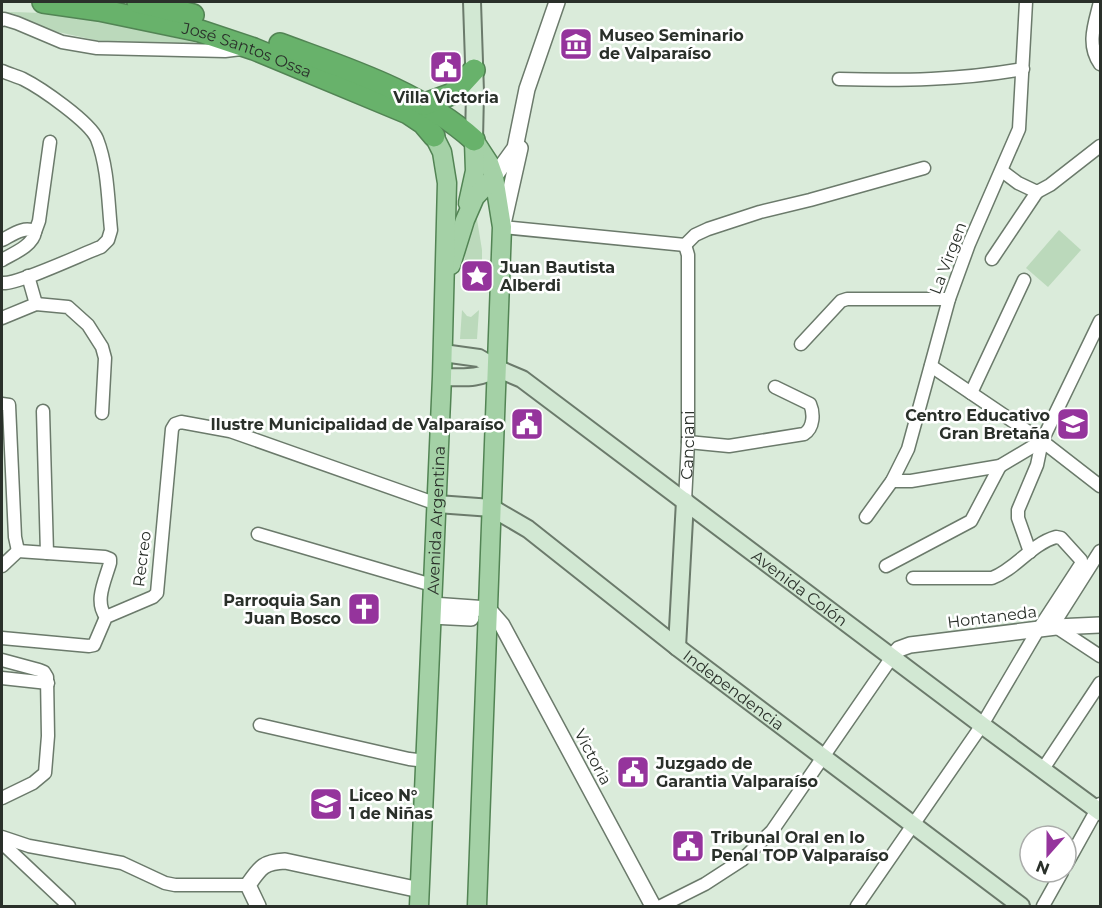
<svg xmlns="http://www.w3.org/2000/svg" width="1102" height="908" font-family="Montserrat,sans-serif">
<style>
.green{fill:#bbd9bb}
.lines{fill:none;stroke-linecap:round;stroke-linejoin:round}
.minor-casing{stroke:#6b7a6b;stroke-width:15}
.tertiary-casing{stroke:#6b7a6b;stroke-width:18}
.secondary-casing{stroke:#6b7a6b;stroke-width:20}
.primary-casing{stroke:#528454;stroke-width:21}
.motorway-casing{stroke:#528454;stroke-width:24}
.minor{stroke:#fff;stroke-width:12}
.tertiary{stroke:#fff;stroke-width:15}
.secondary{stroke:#d2e8d3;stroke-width:16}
.primary{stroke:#a4d1a6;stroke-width:18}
.motorway{stroke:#68b26b;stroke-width:21}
.labels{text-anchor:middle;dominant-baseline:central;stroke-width:5;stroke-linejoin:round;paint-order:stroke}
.poi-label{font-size:16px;font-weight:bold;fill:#2a302a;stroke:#fff;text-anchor:start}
.street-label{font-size:16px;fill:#2a302a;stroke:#fff}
</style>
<rect width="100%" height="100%" fill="#daebda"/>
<g class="green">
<path d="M3,12C73,11 141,30 209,46L104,42L58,32Z"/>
<polygon points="476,213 482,250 482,270 464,270 465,249"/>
<polygon points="1059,230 1081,250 1048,287 1026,268"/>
<polygon points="462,310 467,316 471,317 479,310 477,339 460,339"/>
</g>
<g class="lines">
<defs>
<g id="minor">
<path d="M1100,2C1095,23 1086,44 1100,64"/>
<polyline points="2,20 4,19 17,23 62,42 97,48 225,51 241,49"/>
<path d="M2,71C9,74 16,76 23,79C41,88 90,122 97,139C108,167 108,201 111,230L108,240L101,247C82,254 17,285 2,283"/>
<path d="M839,79C903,81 960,80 1023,69"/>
<polyline points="1002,171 1018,183 1037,192 1050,185 1100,146"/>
<polyline points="502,227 685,245"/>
<polyline points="35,232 39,221 50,142"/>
<path d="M2,240C12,235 25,225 35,232C33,246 12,254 2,260"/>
<polyline points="685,245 695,235 708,229 760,212 810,200 924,168"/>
<polyline points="992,259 1037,192"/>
<polyline points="28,276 36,304"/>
<polyline points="2,318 36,304 68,307 88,325 102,347 105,358 102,413"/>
<polyline points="801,344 841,301 847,299 949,299"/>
<polyline points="931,366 1042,441 1100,486"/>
<polyline points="971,393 1024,280"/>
<polyline points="2,404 9,405 15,537 18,551"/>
<polyline points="43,411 47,553"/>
<path d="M688,442L729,446L804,434C814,428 814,413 810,404L775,387"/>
<polyline points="892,481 911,481 1000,466 1042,441"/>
<path id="s1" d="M685,501L688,442V255L685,245"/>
<polyline points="866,517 892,481 908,449 949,299 969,244 1019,129 1026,2"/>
<polyline points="258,534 432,585"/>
<polyline points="1100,551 1055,622 1056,627 1100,656"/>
<polyline points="1030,552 1018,518 1018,510 1037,465 1042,441 1100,321"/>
<path d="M2,566L18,551L105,557L110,559V563C105,581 94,601 106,617"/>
<polyline points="886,566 971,521 1000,466"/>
<polyline points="2,638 89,646 94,645 106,617 153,597 157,593 172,429 175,424 181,422 230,431 437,504"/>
<polyline points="2,660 39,670 44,672 47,677 48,736 45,773 33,783 2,798"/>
<polyline points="2,678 48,683"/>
<polyline points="260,725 409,759 426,761"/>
<polyline points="1043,769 1100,683"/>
<polyline points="2,837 29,846 122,863 165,883 175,885 248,885"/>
<polyline points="2,843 69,906"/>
<polyline points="1066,865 1100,804"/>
<polyline points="661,906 705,884 742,860 772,831 892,657"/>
<path d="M857,906L982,725L1038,630L1081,564V560L1061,538L1056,537C1031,544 1016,569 992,578H913"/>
<polyline points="1043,906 1062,872"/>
</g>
<g id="tertiary">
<polyline points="494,177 515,148 527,89 557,2"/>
<polyline points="503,224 520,148"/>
<polyline points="432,605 488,609 502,625 653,906"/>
<polyline points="431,616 471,618"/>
<polyline points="892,657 899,649 910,645 1056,627 1100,625"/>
<path d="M258,906L248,885C260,868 263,862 285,861L420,890"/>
</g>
<g id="secondary">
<polyline points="472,2 475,92 474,140"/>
<path id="s2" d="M443,353L479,358L496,368L522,379L982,725L1100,812"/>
<path d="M442,377C461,377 480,380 496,368"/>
<path id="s3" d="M437,504L492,508L528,529L677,647L1021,906"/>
<polyline points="677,647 685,501"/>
</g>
<g id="primary">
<polyline points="474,140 489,163 494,177 502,227 477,906"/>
<polyline points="468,203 475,171 474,142"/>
<polyline points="451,265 465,220 475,197 494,177"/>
<path id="s4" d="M419,906L442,377L447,183L442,152L434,136"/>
</g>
<g id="motorway">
<path id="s5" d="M43,2L99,10L200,31L254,49L408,113L423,123L434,136"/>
<polyline points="138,2 193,15"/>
<path d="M280,44C347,69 419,91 474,140"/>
<polyline points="425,104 452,94 474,70"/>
</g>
</defs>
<use href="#minor" class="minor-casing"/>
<use href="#tertiary" class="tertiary-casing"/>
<use href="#secondary" class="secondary-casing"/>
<use href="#primary" class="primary-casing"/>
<use href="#motorway" class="motorway-casing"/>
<use href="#minor" class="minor"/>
<use href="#tertiary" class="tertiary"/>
<use href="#secondary" class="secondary"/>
<use href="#primary" class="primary"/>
<use href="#motorway" class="motorway"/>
</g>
<defs>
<symbol id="museum-square" viewBox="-11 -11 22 22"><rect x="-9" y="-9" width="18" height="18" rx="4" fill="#95349c" stroke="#fff"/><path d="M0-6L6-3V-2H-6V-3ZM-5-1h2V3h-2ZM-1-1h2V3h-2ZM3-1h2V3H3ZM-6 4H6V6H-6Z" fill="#fff"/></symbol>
<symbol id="civic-square" viewBox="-11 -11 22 22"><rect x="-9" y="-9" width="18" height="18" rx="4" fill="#95349c" stroke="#fff"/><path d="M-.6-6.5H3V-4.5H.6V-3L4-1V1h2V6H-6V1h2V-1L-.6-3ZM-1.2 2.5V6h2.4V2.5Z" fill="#fff"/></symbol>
<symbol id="sight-square" viewBox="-11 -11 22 22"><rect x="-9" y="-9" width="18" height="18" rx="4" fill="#95349c" stroke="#fff"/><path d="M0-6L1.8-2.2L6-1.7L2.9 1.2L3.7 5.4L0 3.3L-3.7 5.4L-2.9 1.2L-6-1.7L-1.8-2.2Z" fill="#fff"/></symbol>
<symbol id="university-square" viewBox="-11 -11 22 22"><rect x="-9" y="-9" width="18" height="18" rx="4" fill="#95349c" stroke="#fff"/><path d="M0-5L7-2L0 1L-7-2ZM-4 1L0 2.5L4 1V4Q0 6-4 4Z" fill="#fff"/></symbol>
<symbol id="church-square" viewBox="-11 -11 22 22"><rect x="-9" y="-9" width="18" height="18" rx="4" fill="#95349c" stroke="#fff"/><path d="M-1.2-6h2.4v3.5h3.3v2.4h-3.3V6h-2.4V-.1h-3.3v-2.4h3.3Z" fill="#fff"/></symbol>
<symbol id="school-square" viewBox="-11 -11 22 22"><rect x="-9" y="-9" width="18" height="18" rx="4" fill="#95349c" stroke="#fff"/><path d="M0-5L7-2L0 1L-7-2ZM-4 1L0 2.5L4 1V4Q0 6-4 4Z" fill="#fff"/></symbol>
</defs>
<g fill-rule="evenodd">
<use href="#museum-square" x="557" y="25" width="38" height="38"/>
<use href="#civic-square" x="427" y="48" width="38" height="38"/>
<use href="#sight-square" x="458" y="257" width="38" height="38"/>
<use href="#civic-square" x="508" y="405" width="38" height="38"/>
<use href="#university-square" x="1054" y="405" width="38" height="38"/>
<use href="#church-square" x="345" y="590" width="38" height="38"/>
<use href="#civic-square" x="614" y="753" width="38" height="38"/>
<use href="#school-square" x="307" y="785" width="38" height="38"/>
<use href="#civic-square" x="669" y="827" width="38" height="38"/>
</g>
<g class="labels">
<g class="poi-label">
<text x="599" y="35">Museo Seminario<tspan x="599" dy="18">de Valparaíso</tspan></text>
<text x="446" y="97" text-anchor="middle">Villa Victoria</text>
<text x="500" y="267">Juan Bautista<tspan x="500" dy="18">Alberdi</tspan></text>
<text x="1050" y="415" text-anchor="end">Centro Educativo<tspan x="1050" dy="18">Gran Bretaña</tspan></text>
<text x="504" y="424" text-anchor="end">Ilustre Municipalidad de Valparaíso</text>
<text x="341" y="600" text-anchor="end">Parroquia San<tspan x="341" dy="18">Juan Bosco</tspan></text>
<text x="656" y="763">Juzgado de<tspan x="656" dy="18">Garantia Valparaíso</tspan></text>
<text x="349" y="795">Liceo N°<tspan x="349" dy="18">1 de Niñas</tspan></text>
<text x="711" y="837">Tribunal Oral en lo<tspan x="711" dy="18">Penal TOP Valparaíso</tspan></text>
</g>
<g class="street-label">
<text stroke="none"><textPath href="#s5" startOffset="210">José Santos Ossa</textPath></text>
<text transform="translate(948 258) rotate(-69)">La Virgen</text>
<text stroke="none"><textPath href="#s1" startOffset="56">Canciani</textPath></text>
<text stroke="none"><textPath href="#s4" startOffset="386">Avenida Argentina</textPath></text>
<text transform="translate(142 559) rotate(-83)">Recreo</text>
<text stroke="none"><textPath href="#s2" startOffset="432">Avenida Colón</textPath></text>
<text transform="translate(992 617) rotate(-7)">Hontaneda</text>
<text stroke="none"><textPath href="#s3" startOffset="358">Independencia</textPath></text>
<text transform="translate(593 757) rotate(62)">Victoria</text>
</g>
</g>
<rect width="1102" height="908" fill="none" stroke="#2a302a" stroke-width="6"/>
<g transform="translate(1048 854) rotate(201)"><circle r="28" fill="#ffffff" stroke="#aaacaa" stroke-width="1.5"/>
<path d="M0-4.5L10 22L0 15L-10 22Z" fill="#95349c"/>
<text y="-9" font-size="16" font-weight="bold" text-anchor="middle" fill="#2a302a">N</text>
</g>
</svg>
